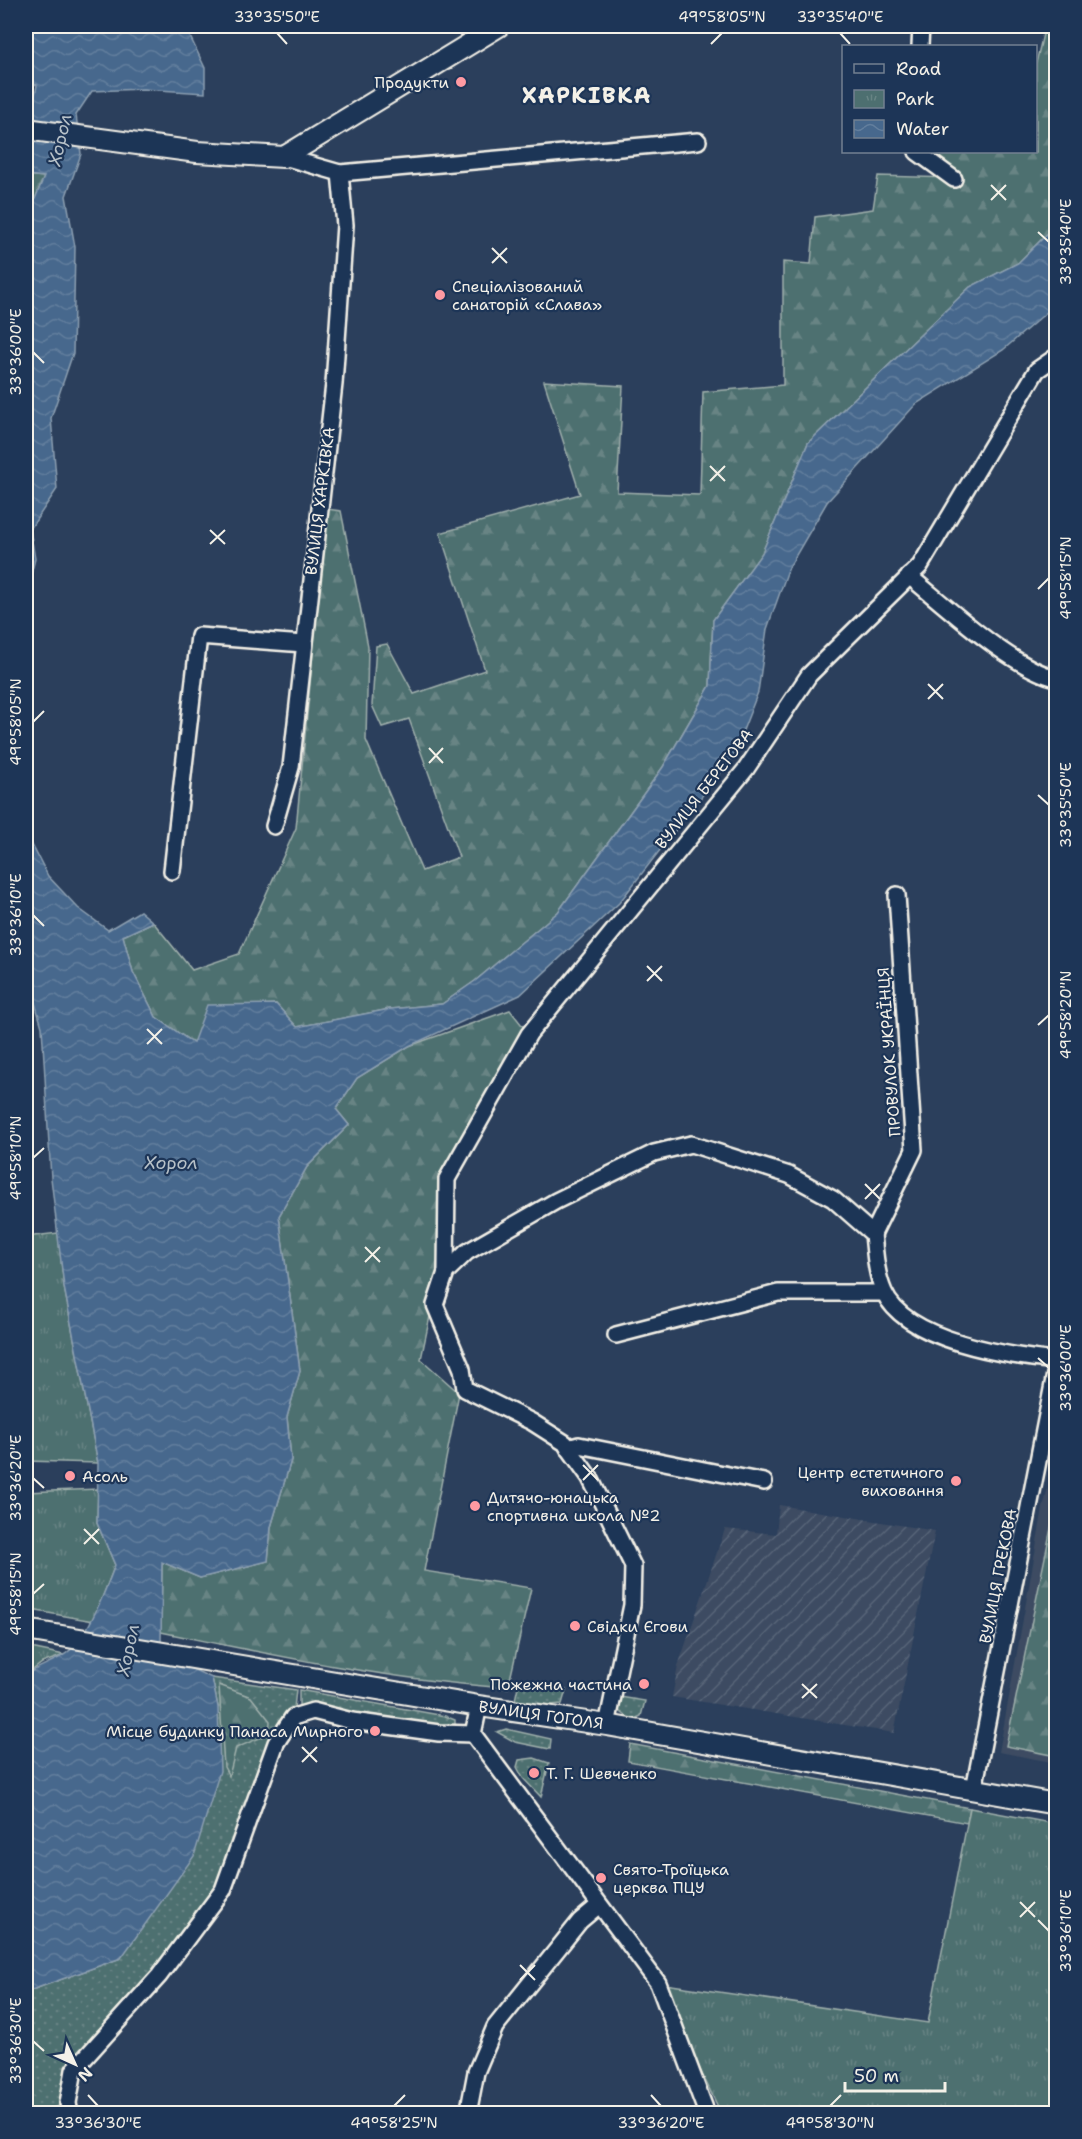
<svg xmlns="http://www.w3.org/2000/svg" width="1082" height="2139" font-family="'Shantell Sans',sans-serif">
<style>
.built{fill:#3c4b62}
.industrial{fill:url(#industrial-furrows)}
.grass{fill:url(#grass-dots);stroke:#a0b0ac;stroke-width:1.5}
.forest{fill:url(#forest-firs);stroke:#a0b0ac;stroke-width:1.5}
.park{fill:url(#park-tufts);stroke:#a0b0ac;stroke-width:1.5}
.water{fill:url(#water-waves);stroke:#8c9fb1;stroke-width:1.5}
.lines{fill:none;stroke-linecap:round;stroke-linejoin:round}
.minor-casing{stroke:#f4f1e8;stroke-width:20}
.tertiary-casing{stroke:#f4f1e8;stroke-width:24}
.minor{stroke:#1d3557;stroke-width:15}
.tertiary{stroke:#1d3557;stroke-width:20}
.ticks{fill:none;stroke:#f4f1e8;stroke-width:2}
.poi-dot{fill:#ff9aa2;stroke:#1d3557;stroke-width:2}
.labels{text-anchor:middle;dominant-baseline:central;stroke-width:4.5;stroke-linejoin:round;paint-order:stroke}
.poi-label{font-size:16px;fill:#f4f1e8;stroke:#1d3557;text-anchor:start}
.street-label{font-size:16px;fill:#f4f1e8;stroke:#1d3557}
.water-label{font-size:18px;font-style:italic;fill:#b7c1c8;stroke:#1d3557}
.district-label{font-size:22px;font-weight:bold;letter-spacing:1.5px;fill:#f4f1e8;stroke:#1d3557}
.neatline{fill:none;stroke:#f4f1e8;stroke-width:2}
.ticks-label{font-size:15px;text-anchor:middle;fill:#f4f1e8}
</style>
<defs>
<pattern id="industrial-furrows" width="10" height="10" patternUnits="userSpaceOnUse" patternTransform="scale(1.5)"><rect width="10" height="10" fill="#3c4b62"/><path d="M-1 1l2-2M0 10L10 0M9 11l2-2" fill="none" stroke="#596578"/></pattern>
<pattern id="grass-dots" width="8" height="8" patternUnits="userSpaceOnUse" patternTransform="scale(1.5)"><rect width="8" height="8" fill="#4d6f70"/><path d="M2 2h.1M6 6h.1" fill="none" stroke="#678484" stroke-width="1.8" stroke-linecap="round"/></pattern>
<pattern id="forest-firs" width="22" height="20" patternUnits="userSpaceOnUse" patternTransform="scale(1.5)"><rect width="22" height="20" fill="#4d6f70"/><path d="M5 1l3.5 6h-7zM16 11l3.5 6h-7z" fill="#678484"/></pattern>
<pattern id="park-tufts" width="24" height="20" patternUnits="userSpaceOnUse" patternTransform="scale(1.5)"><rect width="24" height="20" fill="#4d6f70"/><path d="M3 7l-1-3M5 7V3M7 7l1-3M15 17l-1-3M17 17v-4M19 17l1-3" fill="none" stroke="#678484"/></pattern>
<pattern id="water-waves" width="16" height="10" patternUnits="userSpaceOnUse" patternTransform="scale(1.5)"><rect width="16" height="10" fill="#47688d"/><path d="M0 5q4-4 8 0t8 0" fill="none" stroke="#627e9d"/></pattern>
</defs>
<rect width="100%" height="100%" fill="#2b3f5c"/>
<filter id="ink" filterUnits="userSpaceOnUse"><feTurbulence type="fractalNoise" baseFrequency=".0167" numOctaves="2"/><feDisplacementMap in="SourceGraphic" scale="12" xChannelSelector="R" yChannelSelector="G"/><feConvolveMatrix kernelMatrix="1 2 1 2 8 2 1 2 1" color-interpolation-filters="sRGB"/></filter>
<g filter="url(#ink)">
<polygon class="built" points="1056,1455 1056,1763 999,1752 1043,1508"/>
<polygon class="industrial" points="779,1505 935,1531 894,1733 672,1697 678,1666 725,1529 776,1534"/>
<g class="grass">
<polygon points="212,1678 296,1690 293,1717 223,1890 74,2070 68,2103 39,2113 26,2114 26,1992 121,1958 218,1707"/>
<polygon points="519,1682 566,1690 562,1704 551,1705 515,1700"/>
<polygon points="299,1690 445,1716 455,1720 455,1727 299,1707"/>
<polygon points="620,1697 645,1701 641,1716 632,1720 619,1711"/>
<polygon points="506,1729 551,1739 550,1749 515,1742 497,1732"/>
<polygon points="534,1758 549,1763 541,1797 523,1778 517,1767 519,1760"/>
</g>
<g class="forest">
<polygon points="1045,26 1056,26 1056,225 1018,263 970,287 808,443 762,553 713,620 710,686 663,767 558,912 475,981 442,1004 390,1009 297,1027 276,1004 249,1006 193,1043 156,1017 133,972 123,936 153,922 192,970 239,954 296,828 327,509 341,511 368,646 366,740 422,871 459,857 409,719 382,727 372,705 376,646 387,644 414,694 485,670 440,533 580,494 544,381 623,386 617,492 700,495 703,392 783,385 783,262 811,264 815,217 873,209 878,176 953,178 917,152 1036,152 1036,63"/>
<polygon points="26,175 44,177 26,221"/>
<path d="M510,1010L529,1034L447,1179L441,1264L421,1359L459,1393L424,1571L531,1588L508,1688C391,1680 276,1656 161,1632L162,1562L200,1578L268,1561L271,1527L291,1460L287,1417L300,1371L279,1216L307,1167L349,1125L336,1109L357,1078L409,1046Z"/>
<polygon points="1056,1504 1056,1756 1006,1746"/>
<polygon points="219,1685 251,1697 270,1721 269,1734 236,1748 229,1776 224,1767"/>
<polygon points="630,1744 970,1808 967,1823 628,1761"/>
</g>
<g class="park">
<polygon points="58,1233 64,1287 98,1463 26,1461 26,1237"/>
<polygon points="98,1489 97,1523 115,1565 93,1621 26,1609 26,1492"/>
<polygon points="26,1647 64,1655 42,1663 26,1675"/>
<polygon points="970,1808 1056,1824 1056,2113 721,2113 658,1983 928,2023"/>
</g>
<g class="water">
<polygon points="26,26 185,26 205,68 205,93 143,89 92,91 76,115 81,154 66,196 75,247 73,353 51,418 57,489 30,529 35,559 28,586 32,606 26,624 26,221 44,177 26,175 26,141 37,85 26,81"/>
<path d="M1056,225V304L1003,350L916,404L827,502L789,567L767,629L758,692L733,756L619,903L520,995L409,1046L357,1078L336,1109L349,1125L307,1167L279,1216L300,1371L287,1417L291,1460L271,1527L268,1561L200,1578L162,1562L161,1642L181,1664L212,1678L218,1707L220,1771L194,1856L121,1958L26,1992V1675C38,1667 50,1663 62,1656C87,1642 105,1591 115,1565L97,1523L98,1463L64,1287L51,1178L42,1027L26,972V833L48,876L78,908L108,930L140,911L153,922L123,936L133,972L156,1017L193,1043L207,1005L276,1004L297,1027L390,1009L442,1004L475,981L558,912L663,767L710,686L713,620L762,553L808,443L970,287L1018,263Z"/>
</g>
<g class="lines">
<defs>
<g id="minor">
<polyline points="920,46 921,26"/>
<polyline points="917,152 954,179"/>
<polyline points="284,157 340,173 698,141"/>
<path d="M909,576C946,606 1012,668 1056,678"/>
<polyline points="274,826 291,767 334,384 345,225 340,173"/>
<polyline points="172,871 199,636 304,644"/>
<polyline points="873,1234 914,1150 897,895"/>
<polyline points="446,1272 447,1179 529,1034 746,769 809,675 920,566 1037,370 1056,357"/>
<polyline points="616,1335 778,1293 884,1293"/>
<polyline points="568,1448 579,1445 764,1482"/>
<polyline points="479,1706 473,1734 658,1983 707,2114"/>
<path d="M607,1725L632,1605L633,1566L590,1478L565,1443L532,1422L465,1389L462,1369L435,1305L446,1272L467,1252L556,1201L654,1153L691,1144L789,1175L833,1199L873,1234C875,1253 876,1274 884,1292C905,1341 1010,1356 1056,1361"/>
<polyline points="974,1789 1056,1369"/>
<polyline points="70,2114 68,2103 74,2070 159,1976 223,1890 276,1743 293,1717 313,1711 352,1721 439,1733 473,1734"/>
<polyline points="468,2114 476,2072 495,2027 580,1921 599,1905"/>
</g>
<g id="tertiary">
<polyline points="26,129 197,152 284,157 499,26"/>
<polyline points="26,1630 479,1706 607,1725 1056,1804"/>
</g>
</defs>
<use href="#minor" class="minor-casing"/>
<use href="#tertiary" class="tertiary-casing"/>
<use href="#minor" class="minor"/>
<use href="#tertiary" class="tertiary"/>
</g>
</g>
<path class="ticks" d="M277,33L287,44M840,33L850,44M711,44L722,33M991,185L1006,200M991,200L1006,185M1038,232L1049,242M492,248L507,263M492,263L507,248M33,352L44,363M710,466L725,481M710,481L725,466M210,530L225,544M210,544L225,530M1038,589L1049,578M928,684L943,699M928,699L943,684M33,722L44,711M429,748L443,763M429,763L443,748M1038,795L1049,805M33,915L44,926M647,966L662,981M647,981L662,966M1038,1025L1049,1015M147,1029L162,1044M147,1044L162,1029M33,1158L44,1148M865,1184L880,1199M865,1199L880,1184M365,1247L380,1262M365,1262L380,1247M1038,1358L1049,1368M583,1465L598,1480M33,1478L44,1488M583,1480L598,1465M84,1529L99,1544M84,1544L99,1529M33,1594L44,1584M802,1684L817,1698M802,1698L817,1684M302,1747L317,1762M302,1762L317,1747M1020,1902L1035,1917M1020,1917L1035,1902M1038,1920L1049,1931M520,1965L535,1980M520,1980L535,1965M33,2041L44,2051M88,2095L98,2106M651,2095L661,2106M394,2106L405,2095M830,2106L841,2095"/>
<g class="poi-dot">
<circle cx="461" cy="82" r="6"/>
<circle cx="440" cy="295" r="6"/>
<circle cx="70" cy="1476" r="6"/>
<circle cx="956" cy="1481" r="6"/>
<circle cx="475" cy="1506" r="6"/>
<circle cx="575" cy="1626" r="6"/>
<circle cx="644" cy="1684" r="6"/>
<circle cx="375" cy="1731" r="6"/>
<circle cx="534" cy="1773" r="6"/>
<circle cx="601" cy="1878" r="6"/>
</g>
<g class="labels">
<g class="poi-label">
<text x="449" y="82" text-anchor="end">Продукти</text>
<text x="452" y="286">Спеціалізований<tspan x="452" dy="18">санаторій «Слава»</tspan></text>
<text x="944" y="1472" text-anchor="end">Центр естетичного<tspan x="944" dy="18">виховання</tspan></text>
<text x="82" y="1476">Асоль</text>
<text x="487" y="1497">Дитячо-юнацька<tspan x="487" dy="18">спортивна школа №2</tspan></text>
<text x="587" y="1626">Свідки Єгови</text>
<text x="632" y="1684" text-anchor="end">Пожежна частина</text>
<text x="363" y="1731" text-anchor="end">Місце будинку Панаса Мирного</text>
<text x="546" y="1773">Т. Г. Шевченко</text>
<text x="613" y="1869">Свято-Троїцька<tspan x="613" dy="18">церква ПЦУ</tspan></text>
</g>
<g class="street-label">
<text transform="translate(320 501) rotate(-83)">ВУЛИЦЯ ХАРКІВКА</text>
<text transform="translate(704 789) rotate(-52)">ВУЛИЦЯ БЕРЕГОВА</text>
<text transform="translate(889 1052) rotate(-94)">ПРОВУЛОК УКРАЇНЦЯ</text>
<text transform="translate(998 1576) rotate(-79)">ВУЛИЦЯ ГРЕКОВА</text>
<text transform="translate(541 1715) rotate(8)">ВУЛИЦЯ ГОГОЛЯ</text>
</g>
<g class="water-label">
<text transform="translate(60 140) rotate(-77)">Хорол</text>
<text x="171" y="1163">Хорол</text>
<text transform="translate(128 1650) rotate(-78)">Хорол</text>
</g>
<g class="district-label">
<text x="587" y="95">ХАРКІВКА</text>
</g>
</g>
<rect width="1082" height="2139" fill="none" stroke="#1d3557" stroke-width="66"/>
<rect x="842" y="45" width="195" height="108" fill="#1d3557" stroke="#738091" stroke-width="1.5"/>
<rect x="854" y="64" width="30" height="9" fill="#1d3557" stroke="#738091" stroke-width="1.5"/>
<text x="896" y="75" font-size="18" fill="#f4f1e8">Road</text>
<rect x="854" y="90" width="30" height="18" fill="url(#park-tufts)" stroke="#738091" stroke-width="1.5"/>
<text x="896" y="105" font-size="18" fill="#f4f1e8">Park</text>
<rect x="854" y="120" width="30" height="18" fill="url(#water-waves)" stroke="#738091" stroke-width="1.5"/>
<text x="896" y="135" font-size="18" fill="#f4f1e8">Water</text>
<g transform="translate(75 2064) rotate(135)" stroke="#1d3557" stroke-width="4.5" paint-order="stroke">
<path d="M0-4.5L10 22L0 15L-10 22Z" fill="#f4f1e8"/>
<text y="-9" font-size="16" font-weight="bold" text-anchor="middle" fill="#f4f1e8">N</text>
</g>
<path d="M845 2082v9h100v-9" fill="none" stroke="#f4f1e8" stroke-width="3"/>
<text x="854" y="2082" font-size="18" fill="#f4f1e8" stroke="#1d3557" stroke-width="4.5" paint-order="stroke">50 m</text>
<rect x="33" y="33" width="1016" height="2073" class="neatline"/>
<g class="ticks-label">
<text x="277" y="22">33°35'50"E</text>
<text x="722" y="22">49°58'05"N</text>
<text x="840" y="22">33°35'40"E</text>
<text transform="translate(1066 242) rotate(-90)" y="5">33°35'40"E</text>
<text transform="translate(16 352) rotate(-90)" y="5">33°36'00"E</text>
<text transform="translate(1066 578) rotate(-90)" y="5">49°58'15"N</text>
<text transform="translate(16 722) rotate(-90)" y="5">49°58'05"N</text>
<text transform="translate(1066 805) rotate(-90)" y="5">33°35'50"E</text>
<text transform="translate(16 915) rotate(-90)" y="5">33°36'10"E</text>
<text transform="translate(1066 1015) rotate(-90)" y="5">49°58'20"N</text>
<text transform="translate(16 1158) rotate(-90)" y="5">49°58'10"N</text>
<text transform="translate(1066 1368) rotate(-90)" y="5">33°36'00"E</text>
<text transform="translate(16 1478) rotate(-90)" y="5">33°36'20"E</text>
<text transform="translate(16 1594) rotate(-90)" y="5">49°58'15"N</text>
<text transform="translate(1066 1931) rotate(-90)" y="5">33°36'10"E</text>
<text transform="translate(16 2041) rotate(-90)" y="5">33°36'30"E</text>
<text x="98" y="2128">33°36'30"E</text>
<text x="394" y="2128">49°58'25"N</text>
<text x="661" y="2128">33°36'20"E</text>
<text x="830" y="2128">49°58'30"N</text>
</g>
</svg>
